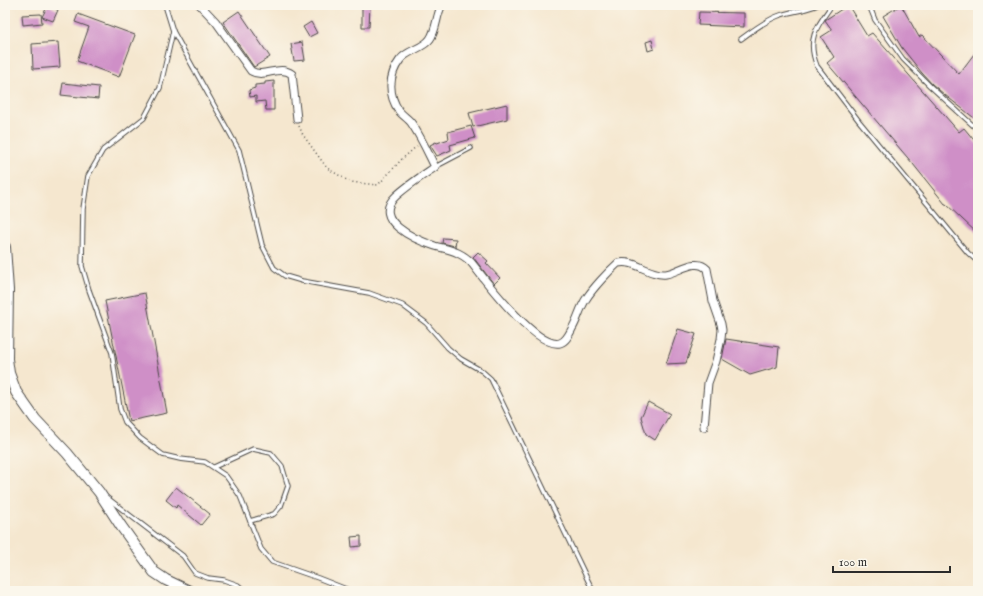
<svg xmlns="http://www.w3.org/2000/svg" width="983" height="596" font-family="'IM FELL English',serif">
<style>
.building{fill:#cf8fc7}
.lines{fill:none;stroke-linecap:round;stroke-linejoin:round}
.service-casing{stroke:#494744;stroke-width:5.5}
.minor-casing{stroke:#494744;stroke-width:9}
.secondary-casing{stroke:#494744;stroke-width:12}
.path{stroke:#494744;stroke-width:1.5;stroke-dasharray:1 3;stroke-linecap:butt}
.service{stroke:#fff;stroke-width:3.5}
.minor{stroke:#fff;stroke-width:7}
.secondary{stroke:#fff;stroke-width:10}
</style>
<rect width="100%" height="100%" fill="#fbf7ec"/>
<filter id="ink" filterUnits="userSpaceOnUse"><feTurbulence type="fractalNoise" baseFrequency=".025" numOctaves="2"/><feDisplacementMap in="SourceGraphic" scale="8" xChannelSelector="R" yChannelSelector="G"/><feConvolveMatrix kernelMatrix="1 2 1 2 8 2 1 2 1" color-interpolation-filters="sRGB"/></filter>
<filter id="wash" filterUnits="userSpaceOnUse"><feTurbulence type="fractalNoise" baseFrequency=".012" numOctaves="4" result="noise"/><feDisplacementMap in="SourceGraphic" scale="16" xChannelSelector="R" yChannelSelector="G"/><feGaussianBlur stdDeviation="0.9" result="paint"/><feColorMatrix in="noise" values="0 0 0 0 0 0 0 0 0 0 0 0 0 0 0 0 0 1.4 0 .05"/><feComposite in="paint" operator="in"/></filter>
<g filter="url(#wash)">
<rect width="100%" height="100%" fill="#f5e7cf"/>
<g id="blocks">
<g class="building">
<polygon points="48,5 58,10 53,21 42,17"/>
<polygon points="848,5 867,36 872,33 959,132 964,128 978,145 978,234 946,204 945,204 913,164 827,63 834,57 821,37 832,30 825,20"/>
<polygon points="901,5 919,37 922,35 959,74 974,54 978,58 978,121 945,95 932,84 922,73 902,48 883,16"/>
<polygon points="362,6 370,6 369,27 362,27"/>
<polygon points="239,11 270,57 254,67 223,22"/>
<polygon points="699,12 744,13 744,27 698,25"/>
<polygon points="41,14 42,23 23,25 22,15"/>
<polygon points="78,14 135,35 119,77 77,61 89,27 75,22"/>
<polygon points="311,22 317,33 309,37 303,27"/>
<polygon points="652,40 654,49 648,51 646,42"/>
<polygon points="58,42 60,67 33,69 32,44"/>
<polygon points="302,42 305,60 294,61 291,44"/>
<polygon points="274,81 274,110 266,110 265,101 256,102 256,96 250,97 249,90 255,88 255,85 265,84 265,82"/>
<polygon points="63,83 99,87 98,99 61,95"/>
<polygon points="507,104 507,119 473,127 469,113"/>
<polygon points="471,126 475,138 450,145 451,150 437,156 430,145 436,142 437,143 449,139 448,132"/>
<polygon points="443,238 456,239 455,246 442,243"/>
<polygon points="478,252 488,261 486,263 500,278 494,284 473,257"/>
<polygon points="145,293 167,413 129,421 105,301"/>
<polygon points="678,329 696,334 686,363 666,364"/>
<polygon points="726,339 779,347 777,367 750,375 722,359"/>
<polygon points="648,402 670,414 655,440 646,434 641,417"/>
<polygon points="176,487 210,514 201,525 177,505 176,508 166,500"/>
<polygon points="361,536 361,546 352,547 351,537"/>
</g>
</g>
</g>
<g filter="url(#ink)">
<use href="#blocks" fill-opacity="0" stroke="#494744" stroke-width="1"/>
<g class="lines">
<defs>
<g id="service">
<polyline points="165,5 173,31 239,150 262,245 274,268 285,276 302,281 369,293 402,305 426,323 448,348 461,359 482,371 491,379 593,591"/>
<path d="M832,5C817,26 806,39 817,66L859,121L968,253L978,262"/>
<polyline points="869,5 875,20 903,59 930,86 978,130"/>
<polyline points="173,31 160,88 144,118 103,150 88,176 83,209 82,266 89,290 112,353 120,409 125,422 140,438 163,455 180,459 205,462 226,476 240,496 261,549 272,562 318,578 351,591"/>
<path d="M741,39C753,30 765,21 778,16C791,11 805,11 817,5"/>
<polyline points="435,167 471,148"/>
<polyline points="214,467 253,449 271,453 282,466 288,486 281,506 274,514 250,521"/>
<polyline points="106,497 183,556 195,573 208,578 224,580 238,585 245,591"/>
</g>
<g id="minor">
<path d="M200,5L216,22L251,71C264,79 279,64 292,74L297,119"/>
<path d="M442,5C436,15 437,29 430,39C423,49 407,50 400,60C388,76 388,95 399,111C403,116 409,119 412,124C421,137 428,153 435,167C422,176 408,185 396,196C370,220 416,240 435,246C442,248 450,249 458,253C464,256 470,260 474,266C487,283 538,349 560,343C567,341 570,332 573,327C578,318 580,308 586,299C593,288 608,272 618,263C635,259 649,276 666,274C679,272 696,257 707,269L713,301L721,324L722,330L721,339L716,361L708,383L704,427"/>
</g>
<polyline id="secondary" points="5,247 8,290 7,359 9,373 16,392 35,419 67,453 99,492 121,526 154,572 166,580 189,591"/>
</defs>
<use href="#service" class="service-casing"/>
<use href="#minor" class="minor-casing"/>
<use href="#secondary" class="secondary-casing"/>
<polyline class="path" points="299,126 303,135 327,168 350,182 378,185 402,159 417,146"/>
<use href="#service" class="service"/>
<use href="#minor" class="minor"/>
<use href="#secondary" class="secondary"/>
</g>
</g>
<rect width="983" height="596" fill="none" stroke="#fbf7ec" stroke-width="20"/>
<path d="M833 566v6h117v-6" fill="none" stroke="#2b2b2b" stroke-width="2"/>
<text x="839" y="566" font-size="12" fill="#2b2b2b" stroke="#fbf7ec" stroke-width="3" paint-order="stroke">100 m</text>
</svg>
